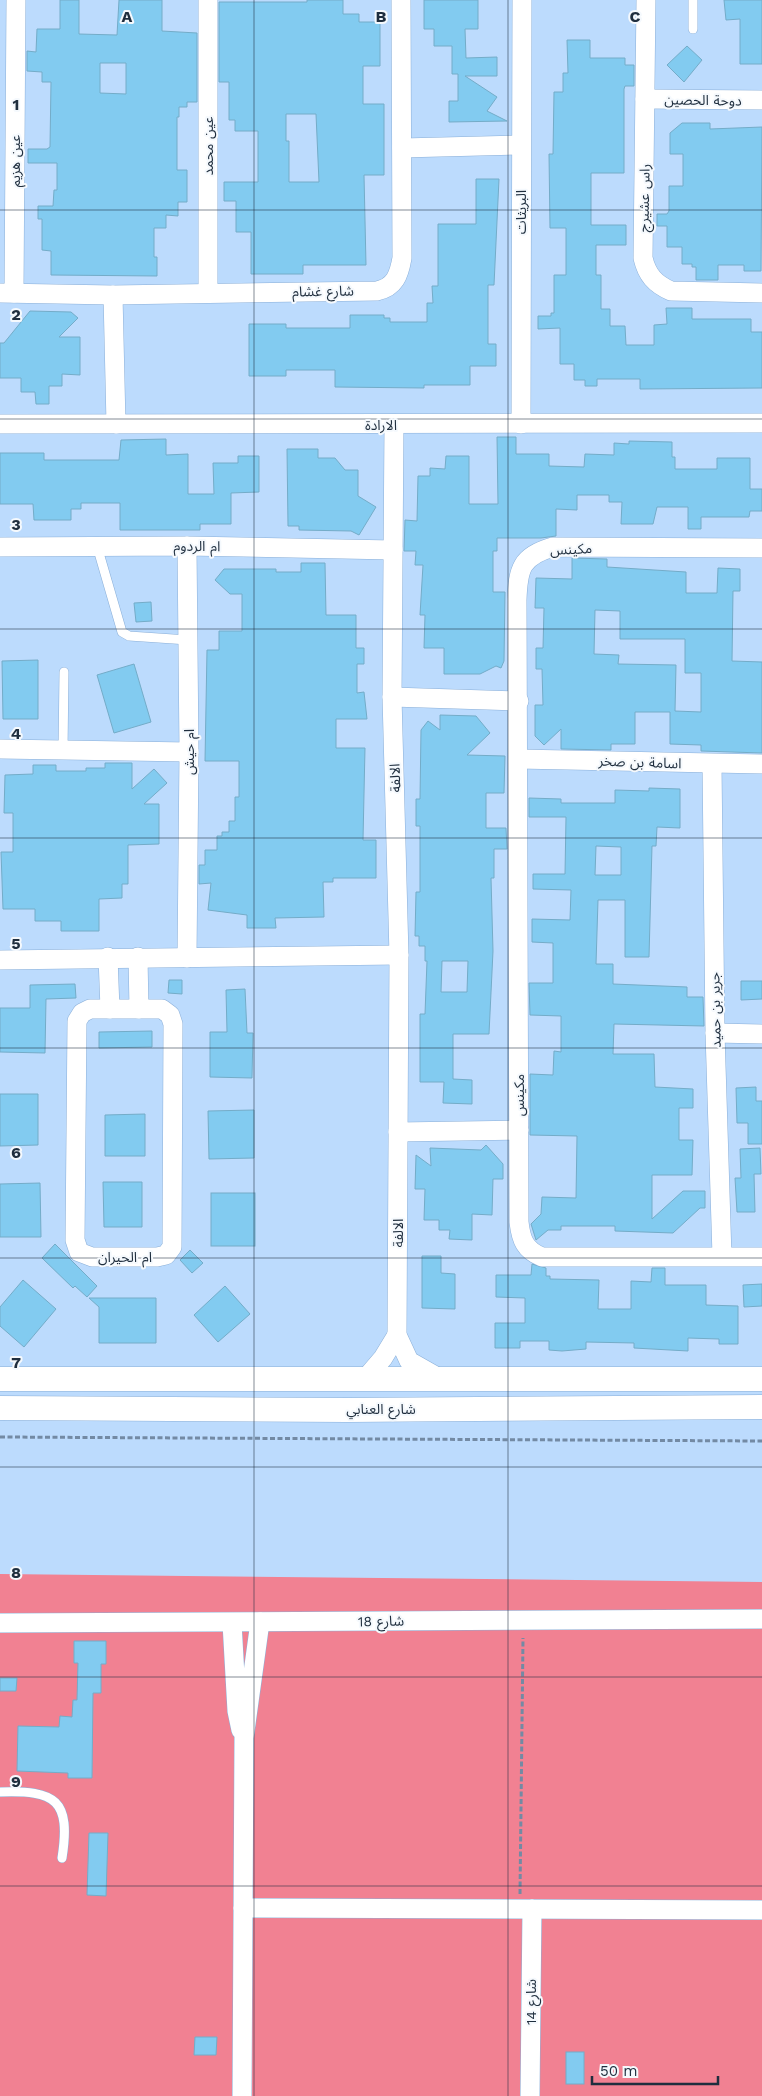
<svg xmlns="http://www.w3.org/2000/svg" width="762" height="2096" font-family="'Work Sans','Noto Sans Arabic',sans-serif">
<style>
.green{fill:#f18192}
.building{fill:#82cbf0;stroke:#74acc8;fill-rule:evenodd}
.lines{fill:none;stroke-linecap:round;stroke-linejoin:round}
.service-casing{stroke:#8aafd8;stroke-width:10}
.minor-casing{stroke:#8aafd8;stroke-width:20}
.tertiary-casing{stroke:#8aafd8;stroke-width:25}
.path{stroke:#738aa4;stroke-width:3;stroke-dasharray:5 2.5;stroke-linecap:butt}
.service{stroke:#fff;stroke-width:9}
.minor{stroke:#fff;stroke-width:19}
.tertiary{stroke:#fff;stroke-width:24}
.grid{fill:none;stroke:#1f2e3e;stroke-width:1;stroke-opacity:0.55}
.labels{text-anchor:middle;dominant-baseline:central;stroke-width:4;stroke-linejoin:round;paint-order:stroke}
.street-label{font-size:14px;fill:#1f2e3e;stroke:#f5f9fd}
.grid-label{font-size:16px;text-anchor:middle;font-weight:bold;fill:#1f2e3e;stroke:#f5f9fd;stroke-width:4;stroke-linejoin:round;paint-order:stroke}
</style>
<rect width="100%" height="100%" fill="#bcdbfd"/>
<polygon class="green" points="0,1574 762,1582 762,2096 0,2096"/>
<g class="building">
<path d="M60,0H79V34L117,35L119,0H162V31L197,33V102H187V107H179V117H177V170H187V202H178V216L166,215V228H154V257H157V276L51,275V251L42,250V219H38V206H53L54,190H57V163H28V149H47L50,147L51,82H42V72L27,71V51L36,52L37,29H60ZM100,63H126V94L100,93Z"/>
<path d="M307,0H343V14H359V22H380V66H363V104H384V175H364L366,265H303V274H251V232H236V201H224V182H258V131H235V120H229V82H219V2H307ZM286,114H316L319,182H289V141H286Z"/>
<polygon points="424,0 478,0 478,29 465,29 466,58 497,57 497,76 465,76 497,97 487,111 507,121 449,122 449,101 458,101 458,74 452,74 452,46 434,46 434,29 424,29"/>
<polygon points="724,0 762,0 762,64 740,64 740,19 726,20"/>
<polygon points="567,40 590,40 590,58 625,58 625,65 634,65 634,86 625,86 624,89 624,173 591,173 591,225 626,225 626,245 596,245 596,275 601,275 601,309 610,309 610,326 625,326 626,345 654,345 654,325 667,324 666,308 692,308 692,319 751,319 751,332 762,332 762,388 640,389 640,379 597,379 597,386 585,386 585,380 574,380 574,364 560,364 560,328 538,329 538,316 551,316 551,313 554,313 554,275 566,275 566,228 550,228 549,154 553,154 554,92 563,92 563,73 568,73"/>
<polygon points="687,46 702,60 684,82 667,65"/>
<polygon points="682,123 710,123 710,129 762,127 761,271 744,271 744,265 718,265 718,280 696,280 696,267 692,267 692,264 682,264 682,247 667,247 667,226 657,226 657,214 667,214 669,211 669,186 683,186 683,154 670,154 670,133"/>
<polygon points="476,179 499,179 494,285 488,285 488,344 496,344 496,366 470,366 470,385 424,385 424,388 335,387 335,370 286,370 286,376 249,376 249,324 286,324 286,328 350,328 350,315 384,315 384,318 390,318 390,322 427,322 427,303 433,303 432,286 438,286 438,224 476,224"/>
<polygon points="30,311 71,312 78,318 59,337 80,337 80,375 62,374 62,386 49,386 49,404 36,404 35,392 21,392 21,378 0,378 0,343 4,343"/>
<polygon points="497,437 516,437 516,454 549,454 549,466 584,467 585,454 614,455 614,443 629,444 629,441 672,442 672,457 675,457 675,469 717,469 717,458 750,458 750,489 762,489 762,511 750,511 749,517 701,517 701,529 688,529 688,507 657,507 653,524 621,524 622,502 609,502 609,495 577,495 577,510 556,509 556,536 541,538 497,538 497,551 493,551 493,592 505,592 504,661 501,668 496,666 480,674 444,674 444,648 424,648 425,615 420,615 423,565 415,565 416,551 404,551 405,520 417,521 418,476 430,476 430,468 445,469 446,456 469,456 469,504 498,504"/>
<polygon points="166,439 166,455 188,454 188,494 214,494 213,463 238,463 238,456 259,456 259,492 231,493 231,524 200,524 200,530 120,530 120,503 81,503 81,509 71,509 71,520 34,520 33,504 0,504 0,453 44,453 44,460 119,460 121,440"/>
<polygon points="287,449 318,449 318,458 335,458 345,470 358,470 358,496 376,507 359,535 351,531 299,530 299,526 288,526"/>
<path d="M572,558L607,559V567L686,572V593H717L718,568L740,569V591H733L732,661L762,662V753L701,751V745L670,744V712H635V744H611V750L561,749V729L544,745L535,736V705H543L542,669H536V648H543L544,608H535L536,578L572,579ZM595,610L620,611V639H685V673H701V712L675,711L676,665L618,664L619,655L594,654Z"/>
<polygon points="301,563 325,563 326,615 356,615 356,648 364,648 364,664 357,664 357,693 364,692 367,719 336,719 336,748 365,748 363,840 376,840 376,878 333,878 333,882 323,882 324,917 275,918 276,928 247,928 247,915 208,910 211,883 199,884 199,865 205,865 205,850 217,850 217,836 222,836 222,832 229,832 229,821 235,821 235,797 239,797 239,761 205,761 207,650 219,650 219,631 242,631 242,594 230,594 215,580 224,569 276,569 276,572 301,572"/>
<polygon points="151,602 152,621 136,622 134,603"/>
<polygon points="38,660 38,719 3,719 2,661"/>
<polygon points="134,664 151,722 114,733 97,675"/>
<path d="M440,715L476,716L490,733L467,755L505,756L504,793H486V828H506L507,849H494V878H491L493,951L489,1034H453V1079L472,1080V1104L443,1103L444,1082H420V1014H425L427,961H425V946H419V936H415L416,892H420V826H416V799H420L421,730L428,721L440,730ZM442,961H468L467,992H441Z"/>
<polygon points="105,763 132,763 132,789 154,769 167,783 144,804 159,804 159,844 128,845 128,884 122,884 122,898 99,899 99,931 61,931 61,921 35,921 35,909 3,909 1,852 13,852 13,813 4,813 5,775 33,774 33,765 56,765 56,771 86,771 86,768 105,768"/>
<path d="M649,788L680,789V828L657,827L656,846H652L649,957H625V900H598L596,964H613V984L687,987V997H703L704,1026L614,1024L613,1054H654L655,1087L693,1089V1108H679V1140H693L692,1175H652V1219L683,1191H705V1208H700L673,1233L615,1231V1226H561V1230H548L536,1240L531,1224L541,1214L542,1197L576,1198L577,1136L530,1135V1074L553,1075L554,1051L561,1052V1016L530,1015L529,983H553V943L532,942V919L570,920L571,890L533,889V874H565L566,817H529V798L561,799V803H615V790L649,791ZM596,846L621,847V875H595Z"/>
<polygon points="169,980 182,980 182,994 168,993"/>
<polygon points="741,981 762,981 762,999 741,1000"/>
<polygon points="75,984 76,998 46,999 45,1053 0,1052 0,1008 30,1008 30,985"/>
<polygon points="245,989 247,1033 253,1033 252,1078 210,1077 210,1032 227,1032 226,990"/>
<polygon points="152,1031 152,1047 99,1048 99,1032"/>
<polygon points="756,1087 756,1101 762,1101 762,1144 748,1144 748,1123 737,1123 736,1088"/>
<polygon points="0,1094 38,1094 38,1145 0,1146"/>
<polygon points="254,1110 254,1158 209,1159 208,1111"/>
<polygon points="145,1114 145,1156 105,1156 105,1115"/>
<polygon points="486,1145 503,1164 503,1179 493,1179 492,1215 472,1214 472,1240 449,1239 450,1230 439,1230 439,1220 424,1220 425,1189 415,1189 416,1155 431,1166 430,1148 481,1150"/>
<polygon points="760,1148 761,1174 754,1174 755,1212 737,1212 735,1178 741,1178 740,1149"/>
<polygon points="103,1182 142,1182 142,1227 104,1227"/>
<polygon points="40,1183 41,1237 0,1237 0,1184"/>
<rect x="211" y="1193" width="44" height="53"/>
<polygon points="55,1244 97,1286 87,1297 75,1286 73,1288 42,1258"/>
<polygon points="190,1250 203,1263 192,1273 180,1260"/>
<polygon points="422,1256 441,1256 441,1273 455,1274 455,1309 422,1308"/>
<polygon points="532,1264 546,1268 546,1276 550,1276 550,1279 599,1280 598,1309 631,1309 631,1281 651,1282 652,1268 665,1268 665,1285 706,1285 706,1305 738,1306 738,1344 719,1344 719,1339 688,1338 688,1351 634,1348 634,1343 586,1342 586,1349 562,1351 549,1350 549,1341 520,1341 520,1348 495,1348 495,1323 525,1323 525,1298 496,1297 496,1275 531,1275"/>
<polygon points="23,1280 56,1309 24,1347 0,1326 0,1307"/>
<polygon points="762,1284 762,1306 744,1307 743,1285"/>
<polygon points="225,1286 250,1314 218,1342 194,1315"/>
<polygon points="89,1298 156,1298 156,1343 99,1343 99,1307"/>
<polygon points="74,1641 106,1641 106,1664 101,1664 101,1693 93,1693 92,1778 68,1778 68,1773 17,1771 18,1726 59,1727 60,1716 72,1717 73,1700 77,1700 78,1663 74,1663"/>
<polygon points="0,1678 17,1678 16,1691 0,1691"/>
<polygon points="89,1833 108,1833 106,1896 87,1895"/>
<polygon points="195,2037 217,2037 216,2055 194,2055"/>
<rect x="566" y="2052" width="18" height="32"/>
</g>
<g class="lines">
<defs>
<g id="service">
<polyline points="693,0 693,29"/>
<polyline points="97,546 122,632 129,636 188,640"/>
<polyline points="63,751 64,672"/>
<path d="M0,1792C56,1790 71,1800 62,1858"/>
</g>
<g id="minor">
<path d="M646,0L643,258C647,275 655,284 671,291L762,293"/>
<polyline points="645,99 762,100"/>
<polyline points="402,148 521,145"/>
<polyline points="208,292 208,0"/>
<path d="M0,293L113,295L377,291C395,287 399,275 402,258L401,0"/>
<polyline points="14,293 16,0"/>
<polyline points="113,295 116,424"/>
<polyline points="0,424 762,423"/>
<polyline points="521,424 522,0"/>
<polyline points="394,425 392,697 399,955 397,1335 409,1361 439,1378"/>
<polyline points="187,546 189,752 187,958"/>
<polyline points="0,547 187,546 393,550"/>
<path d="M762,548L553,547C521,556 518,569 517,600L519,1222C521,1240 525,1250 542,1257H762"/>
<polyline points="392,697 519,701"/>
<polyline points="0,749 189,752"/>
<polyline points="518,759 762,764"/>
<polyline points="712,764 715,1033 722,1256"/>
<polyline points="108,957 110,1009"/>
<polyline points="138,957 139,1009"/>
<polyline points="0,960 399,955"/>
<polygon points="90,1009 162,1009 170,1015 173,1024 172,1247 166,1255 157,1257 92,1257 79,1252 75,1240 77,1021 82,1013"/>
<polyline points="715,1033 762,1034"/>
<polyline points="398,1132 519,1130"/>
<polyline points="365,1379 383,1358 397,1335"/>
<polyline points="0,1623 762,1619"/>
<polyline points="232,1623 237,1711 241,1730"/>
<polyline points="243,1908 762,1910"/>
<polyline points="242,2096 244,1738 260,1622"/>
<polyline points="530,2096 532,1909"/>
</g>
<g id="tertiary">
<polyline points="0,1379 762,1379"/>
<polyline points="0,1408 348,1410 762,1407"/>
</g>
</defs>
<use href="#service" class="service-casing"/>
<use href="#minor" class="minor-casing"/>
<use href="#tertiary" class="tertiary-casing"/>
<g class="path">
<polyline points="0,1437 762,1441"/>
<polyline points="520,1894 523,1638"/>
</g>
<use href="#service" class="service"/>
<use href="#minor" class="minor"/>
<use href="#tertiary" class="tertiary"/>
</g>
<path class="grid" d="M254,0V2096M508,0V2096M0,210H762M0,419H762M0,629H762M0,838H762M0,1048H762M0,1258H762M0,1467H762M0,1677H762M0,1886H762"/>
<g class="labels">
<g class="street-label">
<text transform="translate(703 100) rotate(1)">دوحة الحصين</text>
<text transform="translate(208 146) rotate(-90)">عين محمد</text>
<text transform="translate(15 161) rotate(-90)">عين هزيم</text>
<text transform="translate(644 198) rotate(-89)">راس عشيرج</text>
<text transform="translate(521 212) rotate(-90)">البريثات</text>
<text transform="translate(323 291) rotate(-1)">شارع غشام</text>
<text x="381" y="425">الارادة</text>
<text transform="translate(197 546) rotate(1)">ام الردوم</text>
<text transform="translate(571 549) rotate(-3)">مكينس</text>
<text transform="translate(189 752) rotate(-90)">ام حيش</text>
<text transform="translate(640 762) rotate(2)">اسامة بن صخر</text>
<text transform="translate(395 778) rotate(-92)">الالفة</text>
<text transform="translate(715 1010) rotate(-91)">جرير بن حميد</text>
<text transform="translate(519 1095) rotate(-90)">مكينس</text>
<text transform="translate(398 1233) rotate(-90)">الالفة</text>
<text x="125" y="1257">ام الحيران</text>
<text x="381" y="1409">شارع العنابي</text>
<text transform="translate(381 1621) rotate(-1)">شارع 18</text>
<text transform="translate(531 2002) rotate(-90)">شارع 14</text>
</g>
</g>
<g class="grid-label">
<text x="127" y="22">A</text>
<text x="381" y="22">B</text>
<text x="635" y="22">C</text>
<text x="16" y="110">1</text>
<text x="16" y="320">2</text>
<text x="16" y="530">3</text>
<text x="16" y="739">4</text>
<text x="16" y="949">5</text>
<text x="16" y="1158">6</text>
<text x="16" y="1368">7</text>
<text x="16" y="1578">8</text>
<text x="16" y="1787">9</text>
</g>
<path d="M592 2076v8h126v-8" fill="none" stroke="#1f2e3e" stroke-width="2.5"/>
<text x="600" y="2076" font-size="15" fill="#1f2e3e" stroke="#f5f9fd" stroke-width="4" paint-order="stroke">50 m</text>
</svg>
